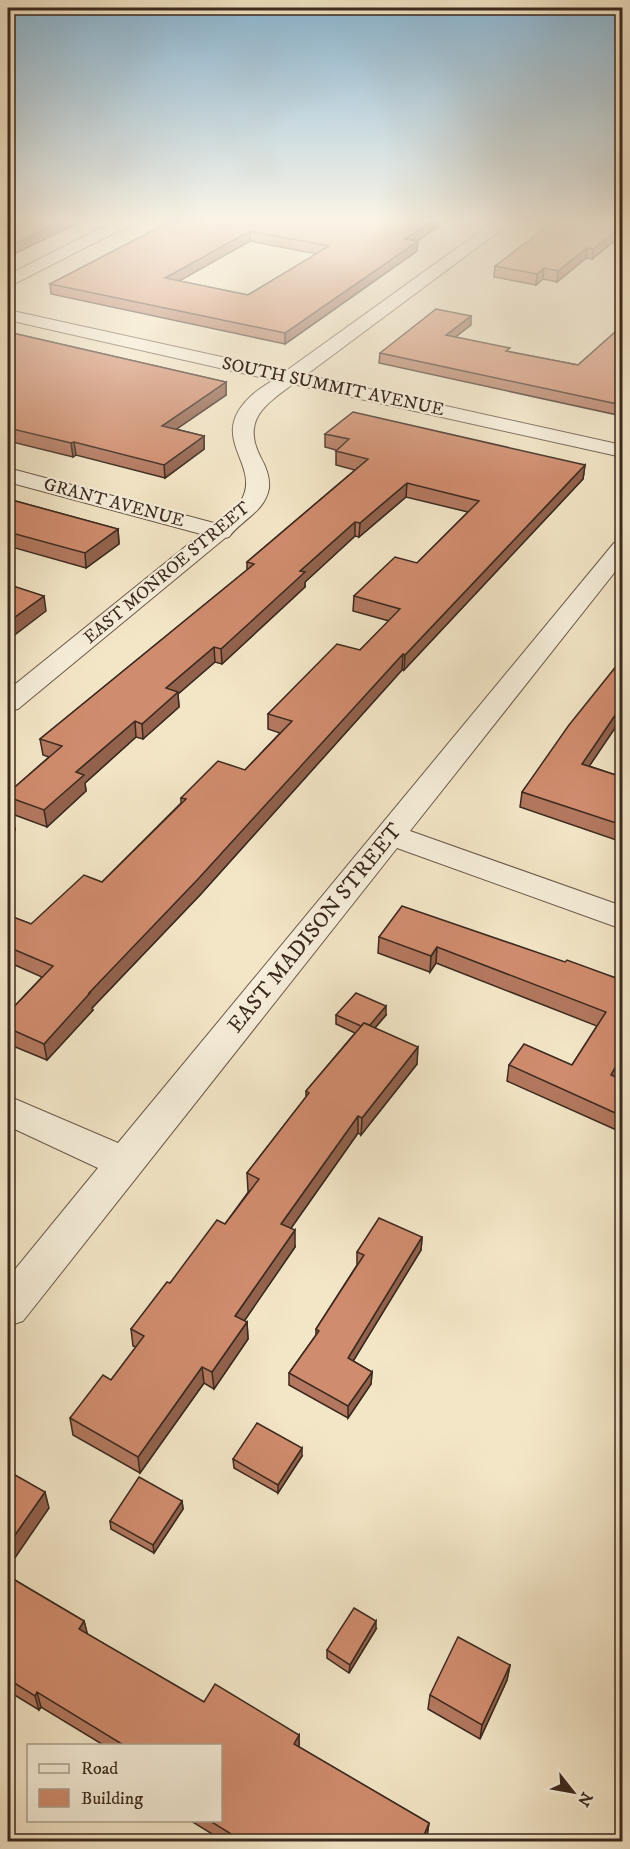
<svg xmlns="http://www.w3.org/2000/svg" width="630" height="1849" font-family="'IM FELL DW Pica',serif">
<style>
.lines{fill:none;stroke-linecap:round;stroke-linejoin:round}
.minor-casing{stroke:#695849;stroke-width:2}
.minor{fill:#f7efdb;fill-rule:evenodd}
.wall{fill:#b3785f;stroke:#3b291f;stroke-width:1.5;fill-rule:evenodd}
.shaded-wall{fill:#92624d;stroke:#3b291f;stroke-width:1.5}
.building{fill:#d08c6e;stroke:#3b291f;stroke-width:1.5;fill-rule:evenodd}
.labels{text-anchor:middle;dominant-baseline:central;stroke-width:4.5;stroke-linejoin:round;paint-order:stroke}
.far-street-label{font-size:18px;fill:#3b291f;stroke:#f7efdb}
.street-label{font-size:22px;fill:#3b291f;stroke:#f7efdb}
</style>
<rect width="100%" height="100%" fill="#f3e6c7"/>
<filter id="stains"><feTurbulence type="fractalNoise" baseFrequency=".00333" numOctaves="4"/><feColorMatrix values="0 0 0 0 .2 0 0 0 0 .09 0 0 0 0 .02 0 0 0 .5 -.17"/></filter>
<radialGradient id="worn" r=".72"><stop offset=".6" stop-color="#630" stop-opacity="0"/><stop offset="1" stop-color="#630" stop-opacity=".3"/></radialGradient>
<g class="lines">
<defs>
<g id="minor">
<polygon points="116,220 136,220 134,223 8,287 8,275"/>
<path d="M496,220H514L306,375L622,445V457L293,384C265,405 241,420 261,458C266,467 270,477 269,488C265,512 241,520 229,537L225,538L18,709L8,711V690L201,534L8,482V468L214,523C223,516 237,508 242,499C261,463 206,438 251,396C257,390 266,385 273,380L8,320V310L286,371Z"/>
<polygon points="622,541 622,563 410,831 622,906 622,929 397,848 23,1321 8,1326 8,1278 98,1168 8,1126 8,1096 118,1143 614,543"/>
</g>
</defs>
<use href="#minor" class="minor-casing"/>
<use href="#minor" class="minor"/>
</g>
<g class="wall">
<path d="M173,220H440L439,226L416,241L417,251L285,344L51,294L50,284ZM250,241L317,254L248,295L179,281Z"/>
<polygon points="622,220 622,235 592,259 586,258 557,282 543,279 536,285 494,277 495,266"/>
<polygon points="471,325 455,337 509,352 578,365 622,326 622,416 379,363 380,353"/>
<polygon points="8,332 226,382 226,395 176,429 204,436 204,449 165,478 76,455 73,457 8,441"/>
<polygon points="325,434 585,465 583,479 404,670 402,670 200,895 92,1008 93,1010 47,1060 8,1044 8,1013 42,977 8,962 8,915 31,924 102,882 181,803 181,798 245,770 280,733 268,729 268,714 360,650 389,621 353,611 354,596 417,563 468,512 406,497 359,537 355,536 305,582 305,587 222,664 215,662 178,694 179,707 143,739 136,737 85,783 86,791 47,827 12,814 15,830 8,837 8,793 49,757 43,755 40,739 247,570 247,562 355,470 336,465 336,450 325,447"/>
<polygon points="8,499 118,529 119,544 86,568 8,546"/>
<polygon points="622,659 622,719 621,719 589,766 622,777 622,842 520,807 522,792"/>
<polygon points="379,937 565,962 616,978 622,975 622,1066 616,1077 622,1080 622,1131 621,1132 507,1081 509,1065 572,1065 597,1026 436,963 430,972 378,953"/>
<polygon points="336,1015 386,1015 375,1028 417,1064 361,1135 358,1133 291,1228 295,1247 244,1321 247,1322 248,1339 214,1389 204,1383 140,1473 73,1435 70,1418 111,1380 136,1347 133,1346 131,1329 170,1283 225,1224 249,1191 248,1191 247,1173 306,1097 306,1091 355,1033 336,1024"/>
<polygon points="422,1237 421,1250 353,1361 372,1372 371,1384 348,1418 289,1385 289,1373 316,1335 316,1329 357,1265 357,1252"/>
<polygon points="302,1456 278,1493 234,1468 233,1459"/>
<polygon points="182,1501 183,1509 154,1553 111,1529 110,1521"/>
<polygon points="8,1576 84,1621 87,1634 204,1702 299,1735 299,1747 429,1823 427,1836 425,1842 225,1842 191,1821 220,1821 220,1746 105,1746 41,1707 39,1710 8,1691"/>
<polygon points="376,1629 349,1673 327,1658 327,1650"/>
<polygon points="510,1665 507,1680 480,1739 428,1709 430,1695"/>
<polygon points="622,1821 622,1842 615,1842"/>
</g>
<g class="shaded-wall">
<polygon points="64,220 84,220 8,257 8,247"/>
<polygon points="434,220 440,220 439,226 405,249 405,239"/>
<polygon points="622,226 622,235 592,259 593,249"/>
<polygon points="250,231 250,241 165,289 165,278"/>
<polygon points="418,241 417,251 285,344 285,333"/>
<polygon points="587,248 586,258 557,282 558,271"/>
<polygon points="544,268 543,279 536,285 537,274"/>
<polygon points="471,316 471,325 445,345 446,335"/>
<polygon points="226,382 226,395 162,439 162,426"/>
<polygon points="204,436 204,449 165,478 164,465"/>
<polygon points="74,442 76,455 73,457 71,443"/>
<polygon points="585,465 583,479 404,670 405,655"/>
<polygon points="407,483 406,497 359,537 360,523"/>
<polygon points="355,522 355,536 305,582 305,587 222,664 221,649 300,571"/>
<polygon points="118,529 119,544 86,568 85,553"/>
<polygon points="44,596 46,611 8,640 8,622"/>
<polygon points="214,647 215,662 178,694 179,707 143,739 142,724 166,688"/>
<polygon points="403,654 402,670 200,895 92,1008 93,1010 47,1060 44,1044 89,993"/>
<polygon points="622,705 621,719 580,780 582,764"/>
<polygon points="135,721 136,737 85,783 86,791 47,827 44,810 76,772"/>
<polygon points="12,814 15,830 8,837 8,818"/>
<polygon points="437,947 436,963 430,972 431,956"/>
<polygon points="386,1006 386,1015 366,1038 366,1029"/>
<polygon points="418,1047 417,1064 361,1135 362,1118"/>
<polygon points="622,1055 622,1066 607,1090 611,1075"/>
<polygon points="358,1116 358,1133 282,1241 281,1224"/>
<polygon points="295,1230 295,1247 236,1333 235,1316"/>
<polygon points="422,1237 421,1250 347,1371 348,1358"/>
<polygon points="247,1322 248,1339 214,1389 212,1372"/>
<polygon points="202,1367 204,1383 140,1473 138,1457"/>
<polygon points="372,1372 371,1384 348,1418 348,1406"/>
<polygon points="302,1448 302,1456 278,1493 278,1485"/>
<polygon points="45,1492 49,1508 8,1568 8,1545"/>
<polygon points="182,1501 183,1509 154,1553 153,1545"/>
<polygon points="84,1621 88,1636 79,1629"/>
<polygon points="376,1621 376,1629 349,1673 350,1665"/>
<polygon points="510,1665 507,1680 480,1739 482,1725"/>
<polygon points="37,1692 41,1707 39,1710 35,1696"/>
<polygon points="299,1735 299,1749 294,1744"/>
<polygon points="429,1823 427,1836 425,1842 421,1842"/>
</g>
<g class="building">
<polygon points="8,220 64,220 8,247"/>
<path d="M173,220H434L405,239L418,241L285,333L50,284ZM250,231L329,246L248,295L165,278Z"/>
<polygon points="556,220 622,220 622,226 593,249 587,248 558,271 544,268 537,274 495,266"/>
<polygon points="436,309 471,316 446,335 510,348 506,351 578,365 622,326 622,405 380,353"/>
<polygon points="8,332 226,382 162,426 204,436 164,465 74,442 71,443 8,428"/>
<polygon points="353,412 585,465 405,655 403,654 199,878 89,993 90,993 44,1044 8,1028 8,1013 53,966 8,947 8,915 31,924 84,875 102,882 186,799 181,798 218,761 245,770 292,721 268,714 337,644 360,650 400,609 354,596 395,557 417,563 479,501 407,483 360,523 355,522 300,571 305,572 221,649 214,647 166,688 178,692 142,724 135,721 76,772 84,775 44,810 8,797 8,793 62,746 40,739 254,564 247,562 368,459 336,451 349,439 325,434"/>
<polygon points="8,499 118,529 85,553 8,532"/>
<polygon points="13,586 44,596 8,622 8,590"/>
<polygon points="622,659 622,705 582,764 622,777 622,825 522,792 569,725"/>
<polygon points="8,812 12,814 8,818"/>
<polygon points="402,906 565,962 567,960 616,978 618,974 622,975 622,1055 611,1075 622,1080 622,1116 509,1065 524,1044 572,1065 606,1012 437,947 431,956 379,937"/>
<polygon points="356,993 386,1006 370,1025 364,1023 361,1026 336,1015"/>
<polygon points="364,1023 418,1047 362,1118 358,1116 281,1224 295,1230 235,1316 247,1322 212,1372 202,1367 138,1457 70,1418 103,1375 111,1380 144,1336 131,1329 167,1282 170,1283 217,1220 225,1224 259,1179 247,1173 309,1093 306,1091"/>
<polygon points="379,1218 422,1237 348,1358 372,1372 348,1406 289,1373 319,1331 316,1329 364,1255 357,1252"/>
<polygon points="257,1423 302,1448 278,1485 233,1459"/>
<polygon points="8,1471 45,1492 8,1545"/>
<polygon points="139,1477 182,1501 153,1545 110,1521"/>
<polygon points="8,1576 84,1621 79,1629 204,1702 215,1684 299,1735 294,1744 429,1823 421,1842 244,1842 210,1821 220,1821 220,1746 125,1746 37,1692 35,1696 8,1679"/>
<polygon points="354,1608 376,1621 350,1665 327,1650"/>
<polygon points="458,1637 510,1665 482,1725 430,1695"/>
<polygon points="622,1821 622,1839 617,1836"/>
</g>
<linearGradient id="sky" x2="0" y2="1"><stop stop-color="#8ab8d7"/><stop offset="0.46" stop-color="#faf4e6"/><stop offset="1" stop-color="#faf4e6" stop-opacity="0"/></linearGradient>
<rect width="630" height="479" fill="url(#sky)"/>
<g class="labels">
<g class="far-street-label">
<text transform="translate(333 387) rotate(12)">SOUTH SUMMIT AVENUE</text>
<text transform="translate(114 503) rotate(15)">GRANT AVENUE</text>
<text transform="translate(167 573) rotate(-40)">EAST MONROE STREET</text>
</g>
<g class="street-label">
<text transform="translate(315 928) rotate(-51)">EAST MADISON STREET</text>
</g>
</g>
<rect width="630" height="1849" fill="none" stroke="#f3e6c7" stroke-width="30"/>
<rect x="9" y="9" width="612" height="1831" fill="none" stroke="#3b291f" stroke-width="3"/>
<rect x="15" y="15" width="600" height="1819" fill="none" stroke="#3b291f" stroke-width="1.5"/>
<rect x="27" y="1744" width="195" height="78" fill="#f7efdb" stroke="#aca090" stroke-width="1.5"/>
<rect x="39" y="1764" width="30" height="9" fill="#f7efdb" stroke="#aca090" stroke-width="1.5"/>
<text x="81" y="1774" font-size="18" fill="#3b291f">Road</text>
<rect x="39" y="1789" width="30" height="18" fill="#d08c6e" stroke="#aca090" stroke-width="1.5"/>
<text x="81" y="1804" font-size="18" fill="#3b291f">Building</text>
<g transform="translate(573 1792) rotate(121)" stroke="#f7efdb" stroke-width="4.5" paint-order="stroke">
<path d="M0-4.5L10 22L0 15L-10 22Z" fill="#3b291f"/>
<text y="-9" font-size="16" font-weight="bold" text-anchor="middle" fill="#3b291f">N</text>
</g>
<rect width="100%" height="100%" filter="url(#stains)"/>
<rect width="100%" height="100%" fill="url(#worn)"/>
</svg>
